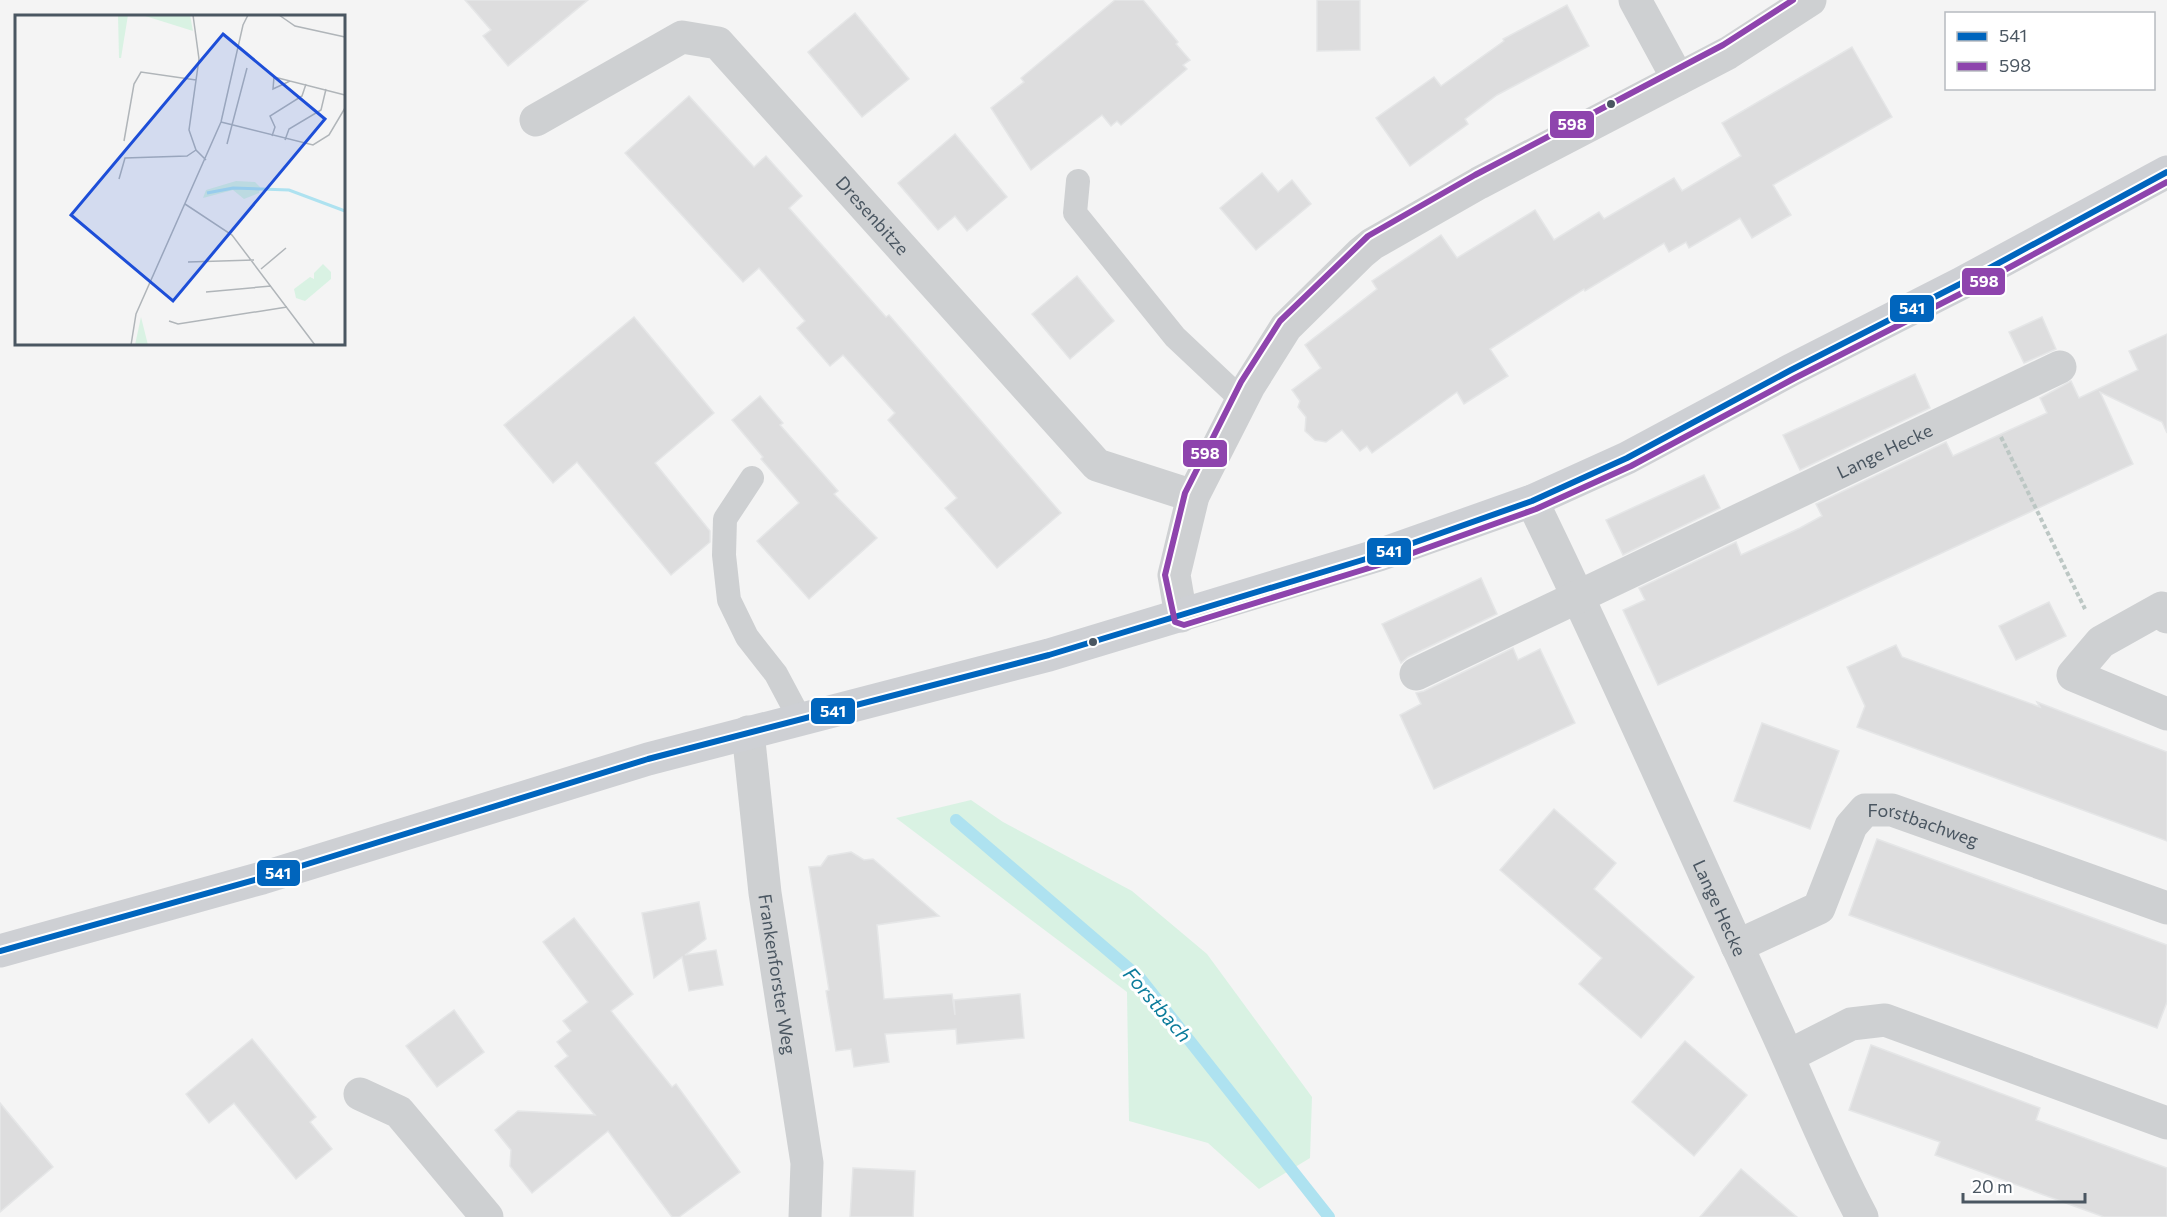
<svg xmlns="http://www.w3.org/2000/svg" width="2167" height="1217" font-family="Commissioner,sans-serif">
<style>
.green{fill:#d9f2e3}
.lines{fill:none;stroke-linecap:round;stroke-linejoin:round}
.stream{stroke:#aee2f0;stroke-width:12}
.building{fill:#ddddde;stroke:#e5e6e7;stroke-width:1.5}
.path{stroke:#bcc7c4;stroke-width:4;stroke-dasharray:4.5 3;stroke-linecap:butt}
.service{stroke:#ced0d2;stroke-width:24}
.minor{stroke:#ced0d2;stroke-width:33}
.secondary{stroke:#ced0d4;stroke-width:33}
.bus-1-casing{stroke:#fff;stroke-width:10}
.bus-2-casing{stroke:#fff;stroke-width:10}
.bus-1{stroke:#0065bd;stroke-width:6}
.bus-2{stroke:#8e44ad;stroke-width:6}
.bus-dot{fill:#4a5661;stroke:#fff;stroke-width:2}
.labels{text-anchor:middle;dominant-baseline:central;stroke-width:6;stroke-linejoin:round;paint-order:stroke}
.street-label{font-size:18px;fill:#4a5661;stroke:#fff}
.water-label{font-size:20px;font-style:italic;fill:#0c7c9b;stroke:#fff}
.inset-river{fill:none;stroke:#aee2f0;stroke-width:3}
.inset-road{fill:none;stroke:#b0b5b9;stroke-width:1.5}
.view{fill:#1d4ed8;fill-opacity:0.15;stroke:#1d4ed8;stroke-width:3}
.inset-edge{fill:none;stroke:#4a5661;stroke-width:3}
.line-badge{stroke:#fff;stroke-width:2}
.badge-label{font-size:16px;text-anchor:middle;font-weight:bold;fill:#fff}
</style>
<rect width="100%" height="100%" fill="#f4f4f4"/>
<polygon class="green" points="971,800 1003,822 1132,891 1207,954 1312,1097 1310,1158 1259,1189 1208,1143 1129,1121 1127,992 896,818"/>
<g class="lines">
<polyline class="stream" points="956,820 1140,978 1329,1217"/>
</g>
<g class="building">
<polygon points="465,0 588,0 508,66 483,36 491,30"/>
<polygon points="1115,0 1143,0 1178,42 1176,44 1190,60 1183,65 1187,69 1121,125 1117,121 1111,126 1102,115 1031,170 991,108 1024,82 1021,78"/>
<polygon points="1317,0 1360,0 1360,50 1317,51"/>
<polygon points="1567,5 1589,46 1497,95 1465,119 1468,124 1410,166 1376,118 1434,77 1441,86 1504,41 1503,39"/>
<polygon points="855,13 909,79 862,117 808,52"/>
<polygon points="1852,47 1892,117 1773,185 1791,215 1752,238 1740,218 1689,248 1686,242 1669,252 1664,243 1585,291 1584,289 1490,349 1508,376 1464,404 1457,392 1372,453 1367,446 1360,451 1342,430 1326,442 1315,440 1305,431 1306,417 1298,407 1300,401 1292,390 1321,368 1305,345 1377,289 1372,281 1441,235 1457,258 1535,210 1554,240 1599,212 1604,219 1674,178 1682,191 1741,156 1722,123"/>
<polygon points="689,96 754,167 766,156 802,196 789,208 886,317 889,315 1061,513 997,568 945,508 957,498 888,420 895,413 843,355 830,366 797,328 805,321 759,268 743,282 625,153"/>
<polygon points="955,134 1007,197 967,231 955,216 938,230 898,183"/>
<polygon points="1262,173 1278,192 1292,180 1311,204 1256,250 1220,208"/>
<polygon points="1077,276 1114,321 1070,359 1032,314"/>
<polygon points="634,317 714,413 655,463 710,531 710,542 671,575 577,462 553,483 504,425"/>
<polygon points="2042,317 2056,349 2024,363 2009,332"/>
<polygon points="2167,334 2167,433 2162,422 2100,392 2133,464 1658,685 1623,610 1645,600 1639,588 1736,542 1741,555 1800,528 1822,516 1816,504 1946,442 1953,456 2047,413 2040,398 2071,381 2079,398 2138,370 2129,351"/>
<polygon points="1915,374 1930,408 1800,470 1783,435"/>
<polygon points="760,396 783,423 780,425 838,491 834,494 877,538 809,599 757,541 799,503 761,459 763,457 732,420"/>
<polygon points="1704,475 1720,508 1623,555 1606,520"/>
<polygon points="1481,578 1497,614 1408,657 1401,663 1382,624"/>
<polygon points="2049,602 2066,636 2016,660 1999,626"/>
<polygon points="1896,645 1902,657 2040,707 2037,702 2167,752 2167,841 1857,727 1865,706 1847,667"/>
<polygon points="1513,648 1518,660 1540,649 1575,723 1434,789 1400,715 1421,704 1416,693 1424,691"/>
<polygon points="1762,723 1839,751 1810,829 1734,801"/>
<polygon points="1554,809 1616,863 1594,889 1694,977 1641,1038 1579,984 1602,958 1500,870"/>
<polygon points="1877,839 2167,945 2167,1002 2157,1028 1849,915"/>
<polygon points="851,852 864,860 873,859 939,916 877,925 884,999 952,994 955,1015 954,1000 1020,994 1024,1038 957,1044 956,1029 885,1034 889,1062 854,1067 851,1049 836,1051 826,991 829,990 809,867 821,866 828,856"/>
<polygon points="699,902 706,939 685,955 716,950 723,985 689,991 682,957 654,978 642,913"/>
<polygon points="574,918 633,994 611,1011 672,1087 676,1084 740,1172 679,1217 672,1217 608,1131 532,1193 510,1166 511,1150 495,1130 518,1111 595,1115 555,1066 568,1056 557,1042 571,1031 563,1021 588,1002 543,942"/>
<polygon points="454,1010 484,1052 437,1087 406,1046"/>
<polygon points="252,1039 316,1117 310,1122 332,1149 296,1179 234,1103 209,1123 186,1094"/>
<polygon points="1685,1041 1747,1095 1694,1156 1632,1102"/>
<polygon points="1871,1045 2040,1108 2036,1120 2167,1168 2167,1217 2104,1217 1935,1155 1940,1142 1849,1110"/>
<polygon points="0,1103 53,1167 0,1212"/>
<polygon points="853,1168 915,1171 913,1217 850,1217"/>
<polygon points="1741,1169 1797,1217 1700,1217"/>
</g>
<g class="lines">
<polyline class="path" points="2001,437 2085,609"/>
<g class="service">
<polyline points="1078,181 1075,213 1175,337 1242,400"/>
<polyline points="752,478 725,519 724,555 729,600 747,637 776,674 800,719"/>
</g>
<g class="minor">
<polyline points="1635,0 1678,79"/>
<path id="s1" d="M536,120L682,37L718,43L1097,465L1193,496"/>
<path id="s2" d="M1532,501C1617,674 1693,852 1775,1028C1804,1091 1829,1156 1862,1217"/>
<polyline points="1181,616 1174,575 1193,496 1249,386 1286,327 1361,253 1372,244 1479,183 1728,53 1810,0"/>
<polyline points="2167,617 2162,608 2101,642 2073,675 2167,714"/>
<path id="s3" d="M1416,674L2060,367"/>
<path id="s4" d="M748,732L765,893L807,1163L805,1217"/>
<path id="s5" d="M1737,946L1819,908L1851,826L1865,810H1892L2167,908"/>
<polyline points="1788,1056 1851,1024 1885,1020 2167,1123"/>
<polyline points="360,1094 399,1112 487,1217"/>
</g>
<polyline class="secondary" points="0,951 262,878 648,759 1049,655 1379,555 1532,501 1627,458 1791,370 1960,284 2167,172"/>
<defs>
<polyline id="bus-1" points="0,951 262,878 648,759 1049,655 1379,555 1532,501 1627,458 1791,370 1960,284 2167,172"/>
<polyline id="bus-2" points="1793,0 1723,45 1475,175 1368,236 1280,321 1241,382 1185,493 1165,575 1175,622 1184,625 1382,564 1536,509 1631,466 1795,378 1964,292 2167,182"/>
</defs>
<use href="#bus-1" class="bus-1-casing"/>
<use href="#bus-2" class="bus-2-casing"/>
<use href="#bus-1" class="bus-1"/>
<use href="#bus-2" class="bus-2"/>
</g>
<g class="bus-dot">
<circle cx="1611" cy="104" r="5"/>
<circle cx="1093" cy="642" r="5"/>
</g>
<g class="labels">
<g class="street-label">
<text stroke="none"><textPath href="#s1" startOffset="436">Dresenbitze</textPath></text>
<text stroke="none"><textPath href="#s3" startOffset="519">Lange Hecke</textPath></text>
<text stroke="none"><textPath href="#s5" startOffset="260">Forstbachweg</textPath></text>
<text stroke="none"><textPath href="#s2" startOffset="448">Lange Hecke</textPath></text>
<text stroke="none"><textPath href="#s4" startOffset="244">Frankenforster Weg</textPath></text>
</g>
<g class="water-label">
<text transform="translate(1158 1004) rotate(49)">Forstbach</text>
</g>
</g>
<g transform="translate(15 15)">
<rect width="330" height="330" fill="#f4f4f4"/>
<path d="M103,0H113L106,43H104ZM127,0H175L178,16ZM221,166L240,167L245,172L244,178L229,184L218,175L188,183L191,175ZM308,249L316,257V264L290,286L281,283L279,274L295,262L299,264V258ZM126,302L133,330H120Z" fill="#d9f2e3"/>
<path class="inset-river" d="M192,178L218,173L274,175L330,196"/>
<path class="inset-road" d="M178,0L184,44L174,115L181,135L191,145M264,0L280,11L330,22M275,66L259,62L258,74L275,66L330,80M206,107L298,130L314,120L330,93M257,121L260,112L255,101L287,81L291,69M270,125L274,114L306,95L311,74M109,126L119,69L126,57L181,65M212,129L232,53M104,164L110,143L172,141L181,135M170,189L217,220L300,330M173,247L239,245M246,254L271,233M191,277L256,271M154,306L163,309L272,292M116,330L121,299L206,107L228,10L233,0"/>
<path class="view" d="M208,19L310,104L158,286L56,200Z"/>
<rect width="330" height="330" class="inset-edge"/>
</g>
<g class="line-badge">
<rect x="1549" y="110" width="46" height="29" rx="6" fill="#8e44ad"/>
<rect x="1961" y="267" width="45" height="29" rx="6" fill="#8e44ad"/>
<rect x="1889" y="294" width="46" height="29" rx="6" fill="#0065bd"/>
<rect x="1182" y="439" width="46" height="29" rx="6" fill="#8e44ad"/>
<rect x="1366" y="537" width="46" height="29" rx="6" fill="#0065bd"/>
<rect x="810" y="697" width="46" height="28" rx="6" fill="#0065bd"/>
<rect x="256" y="859" width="45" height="28" rx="6" fill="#0065bd"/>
</g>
<g class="badge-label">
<text x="1572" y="130">598</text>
<text x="1984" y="287">598</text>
<text x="1912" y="314">541</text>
<text x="1205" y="459">598</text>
<text x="1389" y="557">541</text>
<text x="833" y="717">541</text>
<text x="278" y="879">541</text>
</g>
<rect x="1945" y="12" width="210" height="78" fill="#ffffff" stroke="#b7bbc0" stroke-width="1.5"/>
<rect x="1957" y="32" width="30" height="9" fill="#0065bd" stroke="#b7bbc0" stroke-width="1.5"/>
<text x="1999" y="42" font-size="18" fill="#4a5661">541</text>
<rect x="1957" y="62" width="30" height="9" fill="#8e44ad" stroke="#b7bbc0" stroke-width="1.5"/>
<text x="1999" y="72" font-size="18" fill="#4a5661">598</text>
<path d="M1963 1193v9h122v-9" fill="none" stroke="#4a5661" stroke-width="3"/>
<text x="1972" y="1193" font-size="18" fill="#4a5661" stroke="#ffffff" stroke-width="4.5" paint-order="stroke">20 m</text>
</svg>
